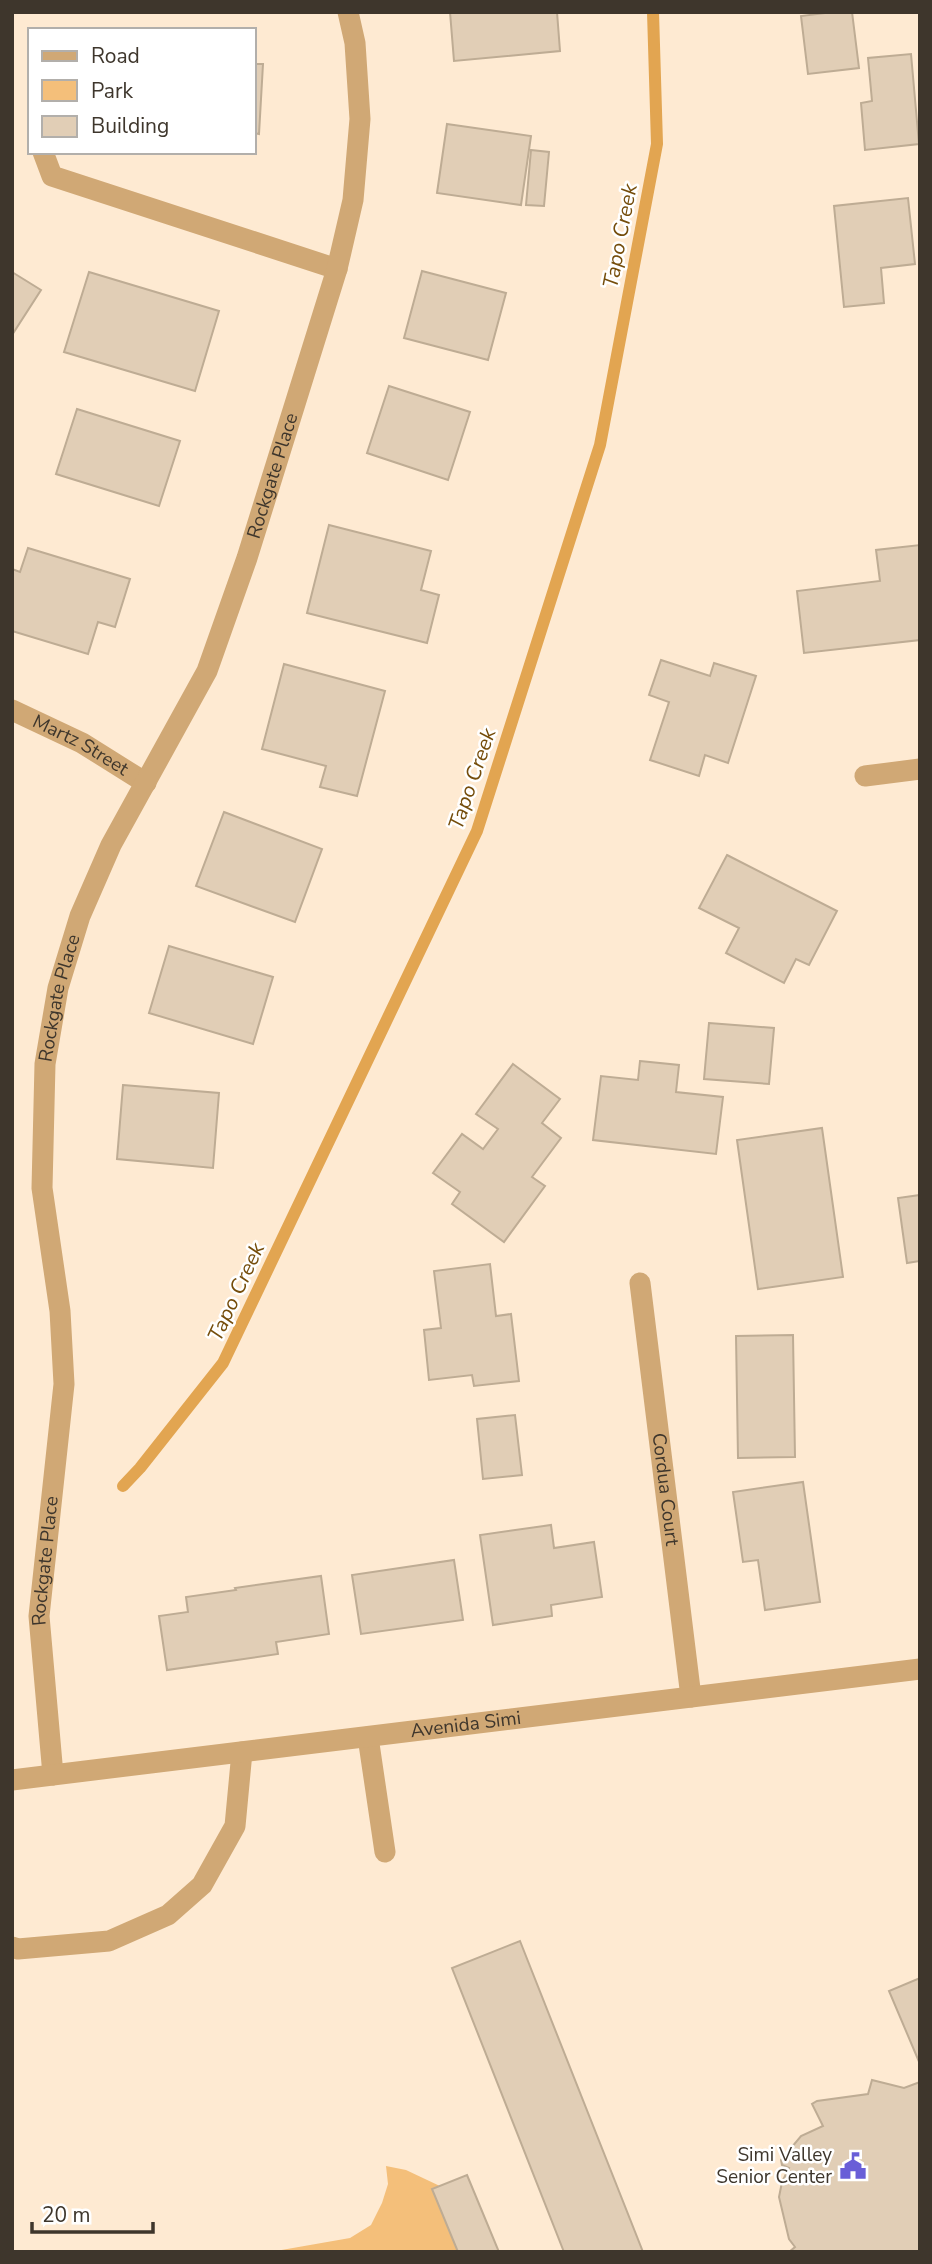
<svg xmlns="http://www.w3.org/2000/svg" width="932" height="2264" font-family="'Nunito Sans',sans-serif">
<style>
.green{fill:#f4bf7a}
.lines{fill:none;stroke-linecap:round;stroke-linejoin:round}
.stream{stroke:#e2a551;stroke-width:12}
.building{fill:#e1ceb6;stroke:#beac94;stroke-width:2}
.lane{stroke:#d0a875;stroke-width:21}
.street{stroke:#d0a875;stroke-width:21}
.labels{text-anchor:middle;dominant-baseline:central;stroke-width:5;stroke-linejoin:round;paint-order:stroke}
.street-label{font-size:19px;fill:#3e362c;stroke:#fff}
.poi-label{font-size:19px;fill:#3e362c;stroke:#fff;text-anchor:end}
.water-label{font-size:21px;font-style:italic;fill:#754d0b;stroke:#fff}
</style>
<rect width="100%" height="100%" fill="#feead2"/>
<polygon class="green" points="386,2166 406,2170 442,2187 468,2252 270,2252 350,2238 371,2225 382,2203 388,2184"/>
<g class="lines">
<polyline class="stream" points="123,1486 140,1468 223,1363 477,831 600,445 657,144 653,12"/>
</g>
<g class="building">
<polygon points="450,12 557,12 560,51 454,61"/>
<polygon points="833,12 852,12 859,68 808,74 801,16"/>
<polygon points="911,54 919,144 865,150 861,103 872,101 868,58"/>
<polygon points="254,64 263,64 259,134 254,133"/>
<polygon points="447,124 531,136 521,205 437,193"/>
<polygon points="531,150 549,152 544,206 526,205"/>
<polygon points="908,198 915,264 881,268 884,303 844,307 834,206"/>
<polygon points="422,271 506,293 488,360 404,338"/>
<polygon points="12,272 41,290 12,335"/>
<polygon points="89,272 219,311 195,391 64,352"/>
<polygon points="389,386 470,412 448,480 367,453"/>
<polygon points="77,409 180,441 159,506 56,474"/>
<polygon points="329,525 431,551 421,590 439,595 427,643 307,613"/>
<polygon points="920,545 920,640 804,653 797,591 880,581 876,550"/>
<polygon points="28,548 130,579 115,627 98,622 88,654 12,631 12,569 20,572"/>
<polygon points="661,660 710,676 714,663 756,676 728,763 705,755 699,776 650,760 669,702 649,695"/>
<polygon points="284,664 385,691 357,796 320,787 326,766 262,749"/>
<polygon points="224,812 322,849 295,922 196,886"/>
<polygon points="727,855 837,911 809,965 796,959 784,983 726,953 739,928 699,908"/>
<polygon points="169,946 273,977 253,1044 149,1013"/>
<polygon points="709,1023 774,1028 769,1084 704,1079"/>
<polygon points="640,1061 679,1065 676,1092 723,1097 716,1154 593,1140 601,1076 638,1080"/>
<polygon points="513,1064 560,1099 542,1123 561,1138 532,1177 545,1186 504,1242 452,1204 460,1192 433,1173 462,1134 483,1149 498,1129 476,1114"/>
<polygon points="123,1085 219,1093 213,1168 117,1159"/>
<polygon points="822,1128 843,1277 758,1289 737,1140"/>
<polygon points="920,1195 920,1261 907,1263 898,1198"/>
<polygon points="490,1264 496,1316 511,1314 519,1381 474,1386 472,1375 429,1380 424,1330 441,1328 434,1271"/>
<polygon points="793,1335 795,1457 738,1458 736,1336"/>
<polygon points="515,1415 522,1475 483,1479 477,1419"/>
<polygon points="803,1482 820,1602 765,1610 758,1560 743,1562 733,1492"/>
<polygon points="551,1525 554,1548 594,1542 602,1597 551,1605 552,1616 493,1625 480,1535"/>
<polygon points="454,1560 463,1620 361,1634 352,1575"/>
<polygon points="321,1576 329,1634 276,1642 278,1654 167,1670 159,1616 188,1612 186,1597 236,1590 235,1588"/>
<polygon points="520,1941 643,2252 564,2252 452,1968"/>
<polygon points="920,1978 920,2064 889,1991"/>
<polygon points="872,2080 904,2088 920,2082 920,2252 789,2252 795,2247 789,2239 779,2197 782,2182 789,2168 782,2165 781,2160 801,2136 823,2126 812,2104 817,2101 868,2094"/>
<polygon points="467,2175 499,2252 458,2252 432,2189"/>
</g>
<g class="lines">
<g class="lane">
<polyline points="368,1737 385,1852"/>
<polyline points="12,1947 18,1949 109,1941 168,1915 202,1885 235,1826 242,1752"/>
</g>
<g class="street">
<polyline points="43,152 52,176 337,269"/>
<path id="s1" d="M12,710L82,743L146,783"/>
<polyline points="865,776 920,769"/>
<path id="s2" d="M640,1283L691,1697"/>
<path id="s3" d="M53,1775L39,1616L64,1384L60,1311L42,1188L45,1064L58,988L80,916L111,845L207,671L247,558L337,269L353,200L360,119L355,43L348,12"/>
<path id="s4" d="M12,1780L920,1669"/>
</g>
</g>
<defs>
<symbol id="civic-bare" viewBox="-9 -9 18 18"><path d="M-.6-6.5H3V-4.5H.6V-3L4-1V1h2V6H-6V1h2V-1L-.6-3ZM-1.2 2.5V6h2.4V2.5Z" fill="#695ed7" stroke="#fff" stroke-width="2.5" paint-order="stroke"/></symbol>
</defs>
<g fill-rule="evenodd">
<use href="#civic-bare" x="834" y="2147" width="38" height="38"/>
</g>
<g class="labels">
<g class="street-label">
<text stroke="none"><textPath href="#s3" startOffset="1349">Rockgate Place</textPath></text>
<text stroke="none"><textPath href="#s1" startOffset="77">Martz Street</textPath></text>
<text stroke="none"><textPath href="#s3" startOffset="782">Rockgate Place</textPath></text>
<text stroke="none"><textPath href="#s2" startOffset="208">Cordua Court</textPath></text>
<text stroke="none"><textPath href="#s3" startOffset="215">Rockgate Place</textPath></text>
<text stroke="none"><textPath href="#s4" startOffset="457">Avenida Simi</textPath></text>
</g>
<g class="poi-label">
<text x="832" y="2155">Simi Valley<tspan x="832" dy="22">Senior Center</tspan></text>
</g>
<g class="water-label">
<text transform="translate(620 236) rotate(-79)">Tapo Creek</text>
<text transform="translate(472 779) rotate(-71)">Tapo Creek</text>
<text transform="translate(236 1292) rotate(-65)">Tapo Creek</text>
</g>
</g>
<rect width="932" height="2264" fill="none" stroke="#3e362c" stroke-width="28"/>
<rect x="28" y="28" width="228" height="126" fill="#ffffff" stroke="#b2afab" stroke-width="2"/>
<rect x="42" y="51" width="35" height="10" fill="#d0a875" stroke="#b2afab" stroke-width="2"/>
<text x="91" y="63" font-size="21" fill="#3e362c">Road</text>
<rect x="42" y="80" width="35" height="21" fill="#f4bf7a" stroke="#b2afab" stroke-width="2"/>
<text x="91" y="98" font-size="21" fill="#3e362c">Park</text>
<rect x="42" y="116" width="35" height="21" fill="#e1ceb6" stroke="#b2afab" stroke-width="2"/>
<text x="91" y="133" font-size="21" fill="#3e362c">Building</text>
<path d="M32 2222v10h121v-10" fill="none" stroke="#3e362c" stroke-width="3.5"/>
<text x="42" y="2222" font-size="21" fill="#3e362c" stroke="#ffffff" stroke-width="5" paint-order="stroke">20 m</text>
</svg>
